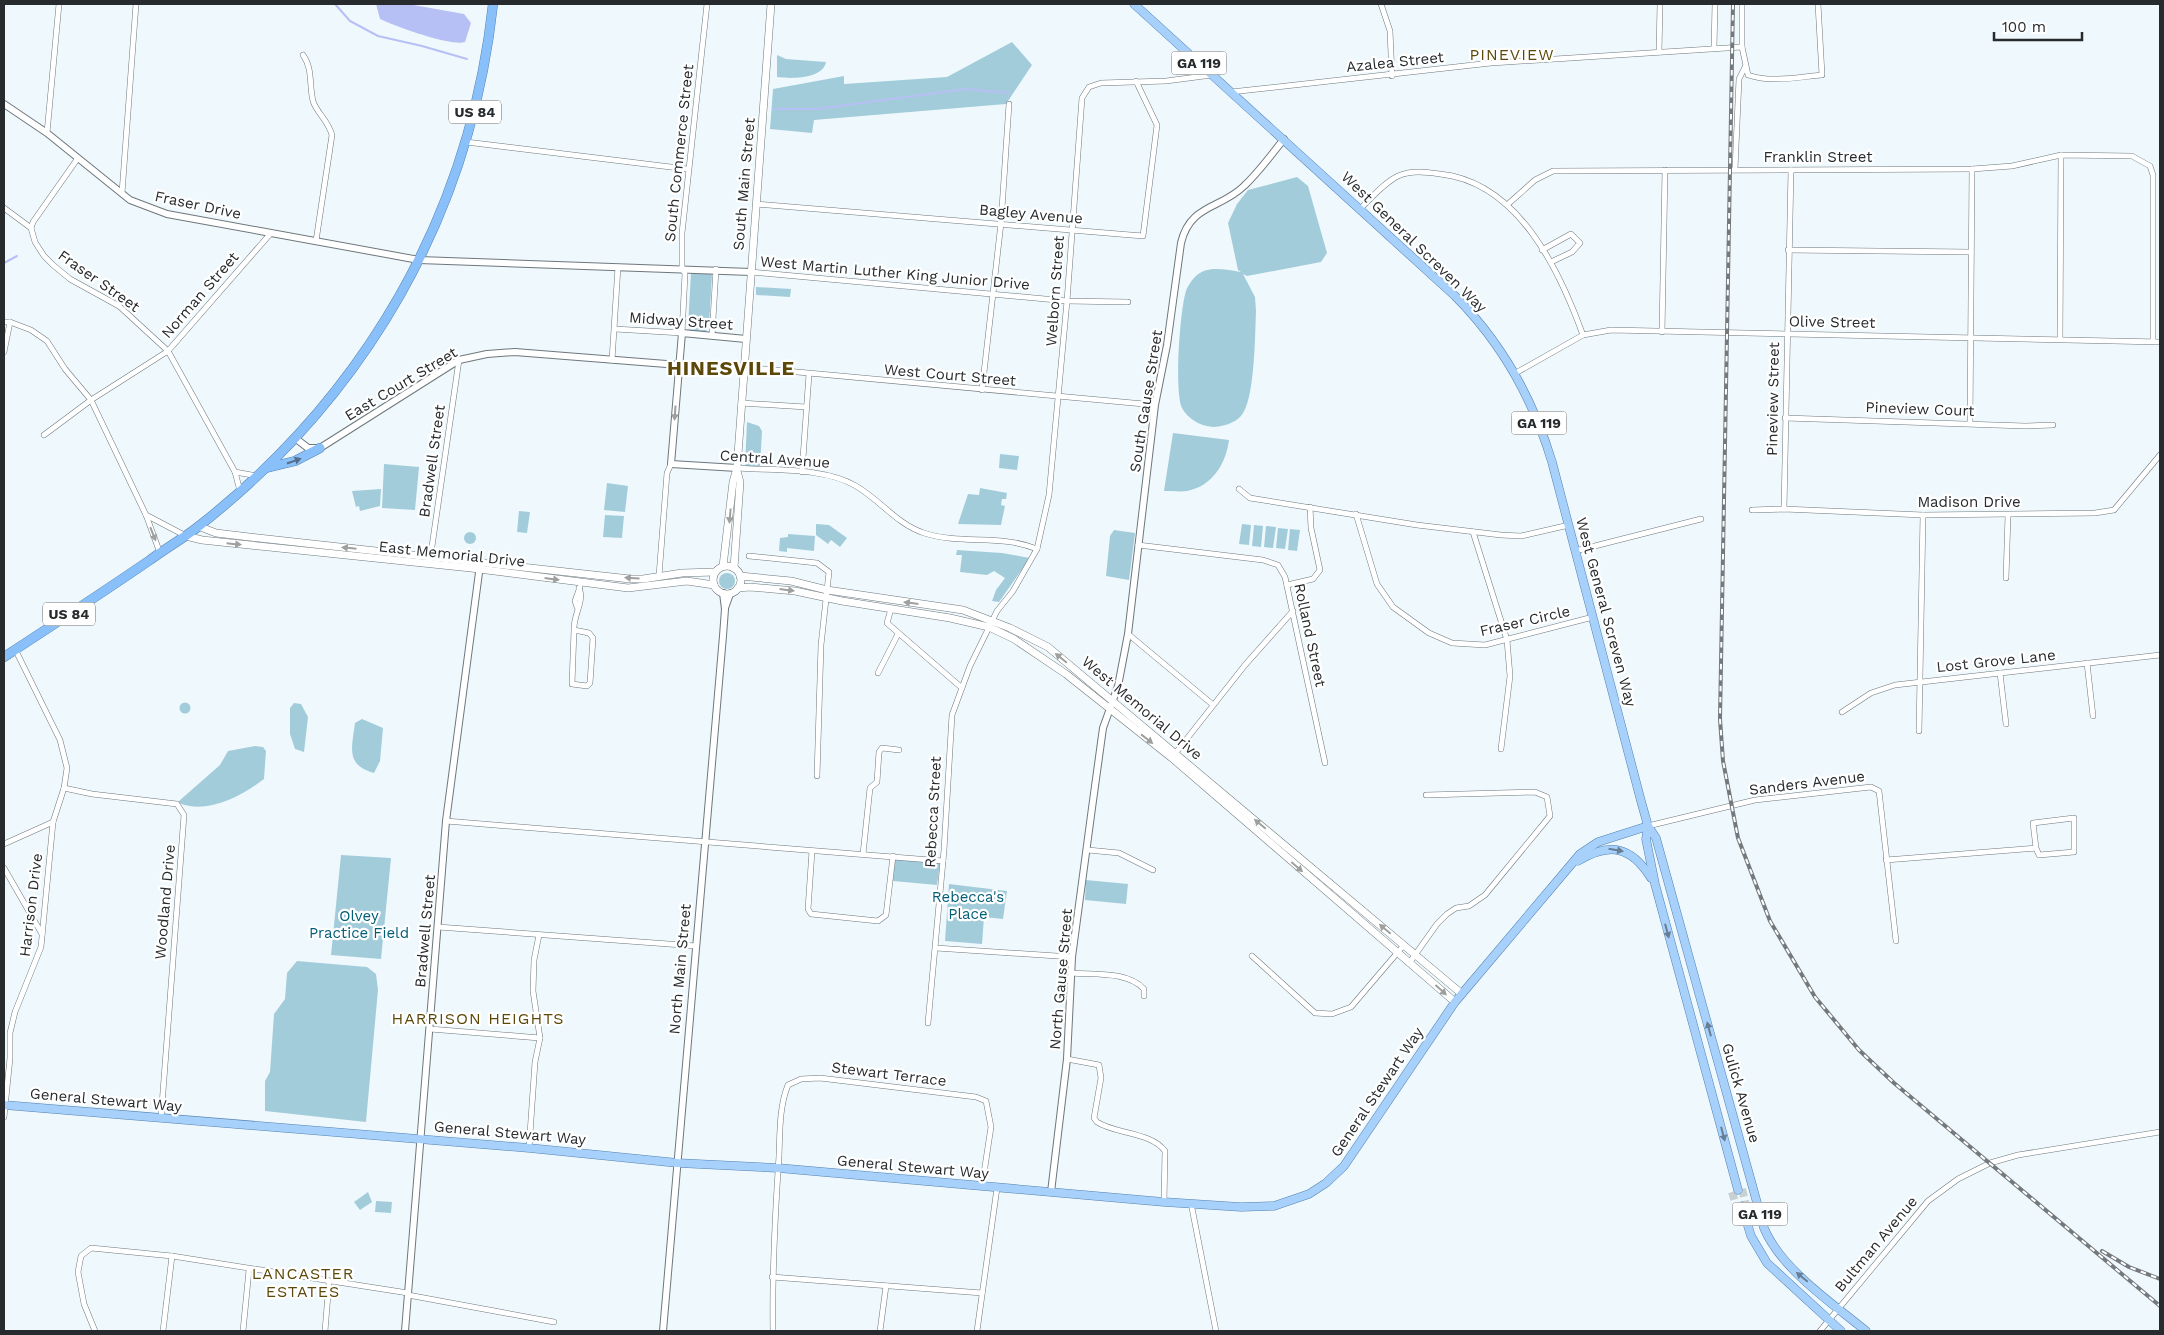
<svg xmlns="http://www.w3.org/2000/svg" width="2164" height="1335" font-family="'Work Sans',sans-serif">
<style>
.green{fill:#a3ccdb}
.water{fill:#b7c0f4}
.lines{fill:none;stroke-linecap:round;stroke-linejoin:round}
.stream{stroke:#b7c0f4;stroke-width:2}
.primary-tunnel{stroke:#c7d0d3;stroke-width:8;stroke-dasharray:8 4;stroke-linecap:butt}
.minor-casing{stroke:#6e777b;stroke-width:6}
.tertiary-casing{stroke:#6e777b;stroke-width:8}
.secondary-casing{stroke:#6e777b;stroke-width:8}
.primary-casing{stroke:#5482b1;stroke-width:9}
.trunk-casing{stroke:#5482b1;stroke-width:10}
.minor{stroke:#fff;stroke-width:5}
.tertiary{stroke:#fff;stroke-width:6}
.secondary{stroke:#fff;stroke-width:7}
.primary{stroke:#a7d0fb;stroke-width:8}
.trunk{stroke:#8ac0fa;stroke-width:9}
.rail-casing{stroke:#73797c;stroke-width:4}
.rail{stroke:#fff;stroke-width:2;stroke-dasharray:5.5;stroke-linecap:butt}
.oneway{fill:#9ea0a0}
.oneway2{fill:#546e89}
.oneway3{fill:#677e94}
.labels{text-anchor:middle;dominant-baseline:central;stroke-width:4.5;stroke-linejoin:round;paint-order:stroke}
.shield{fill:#fff;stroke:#686b6c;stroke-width:1}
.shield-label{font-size:14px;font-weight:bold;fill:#272b2d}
.street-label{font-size:15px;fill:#272b2d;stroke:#fff}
.park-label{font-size:15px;fill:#025e77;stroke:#fff}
.neighbourhood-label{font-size:16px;letter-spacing:1px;fill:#5c4808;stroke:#fff}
.district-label{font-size:20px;font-weight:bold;letter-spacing:1px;fill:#5c4808;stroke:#fff}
</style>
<rect width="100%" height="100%" fill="#eff9fd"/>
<g class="green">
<polygon points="1012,42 1032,65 1006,104 814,120 812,133 770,129 773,89 844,76 844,84 947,77"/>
<path d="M777,55L786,59L826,62C823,79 791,79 777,77Z"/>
<path d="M1297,177L1308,186L1327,253L1321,262L1247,276L1243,274L1255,297L1256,311C1255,334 1255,401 1241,416C1235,423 1222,427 1213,427C1200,426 1188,419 1182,408C1174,392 1180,309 1186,291C1187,287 1193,278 1197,275C1209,265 1227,270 1241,272L1238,270L1228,223L1237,204L1248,190Z"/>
<polygon points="694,272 710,272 712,275 709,326 706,332 690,331 688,327 691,273"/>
<polygon points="756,287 791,289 790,297 756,295"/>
<polygon points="747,422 759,426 762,431 760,467 745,466"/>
<path d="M1173,433L1229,440C1226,463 1213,486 1187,491C1180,492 1171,491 1164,491Z"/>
<polygon points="1000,454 1019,456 1017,470 999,468"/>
<polygon points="384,464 419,467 415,510 382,508"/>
<polygon points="607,483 628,486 625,512 604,510"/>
<polygon points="980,488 1007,493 1006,499 1002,499 1001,505 1005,506 1001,525 958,524 968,494 979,495"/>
<polygon points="381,489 380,506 360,511 359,506 356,507 352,491"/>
<polygon points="519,511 530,512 527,533 517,532"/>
<polygon points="605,515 624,516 622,538 603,537"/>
<polygon points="816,524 829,525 847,538 840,547 831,540 828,544 816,535"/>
<polygon points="1242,524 1251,525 1249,545 1239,544"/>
<polygon points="1254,525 1263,526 1261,547 1252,546"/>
<polygon points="1266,526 1276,527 1273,548 1264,547"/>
<polygon points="1278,528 1288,529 1285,549 1276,548"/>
<polygon points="1290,529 1300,530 1297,551 1288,550"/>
<polygon points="1114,530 1135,533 1129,580 1106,576 1110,536"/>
<circle cx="470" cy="538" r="6"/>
<polygon points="788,534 815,536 814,551 787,548 787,552 779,551 780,538 788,537"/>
<polygon points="957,550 1002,553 1030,558 999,602 992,601 996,590 1005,578 994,571 987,575 960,572 962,555 956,555"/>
<circle cx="727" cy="581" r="8"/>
<circle cx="185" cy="708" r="5.5"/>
<polygon points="294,703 301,704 308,717 304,752 295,749 290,734 290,708"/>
<path d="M362,719L383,728L380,761L374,773C345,765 352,747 355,723Z"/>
<path d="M255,746L263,747L266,751L264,779C242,796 207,815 179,803V801L220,765L228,751Z"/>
<polygon points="341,855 391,858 381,959 331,955"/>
<polygon points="895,859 940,863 937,885 893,881"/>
<polygon points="1086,880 1128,884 1126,904 1085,900"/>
<polygon points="949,884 1007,891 1003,919 984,917 982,944 945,941"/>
<polygon points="297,961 367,967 376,974 378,990 366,1122 265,1111 265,1081 270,1072 274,1014 285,999 287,973"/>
<polygon points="368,1192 372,1202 360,1210 354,1202"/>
<polygon points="376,1201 392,1202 391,1213 375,1212"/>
</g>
<path class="water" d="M376,4H408L464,14L471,23L465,42C452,47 394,26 380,19Z"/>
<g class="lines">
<g class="stream">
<polyline points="335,4 350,21 378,36 422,46 467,59"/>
<polyline points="773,109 817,109 965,89 1009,93"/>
<polyline points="4,263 17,256"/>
</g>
<g class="primary-tunnel">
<polyline points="1742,1189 1746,1205"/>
<polyline points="1732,1192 1737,1208"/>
</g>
<defs>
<g id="minor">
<polyline points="1381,4 1390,31 1392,76"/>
<path d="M1742,4V47L1748,75C1771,83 1798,77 1822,75L1818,4"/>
<polyline points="1714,48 1715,4"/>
<polyline points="1659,52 1660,4"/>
<path d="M303,55C313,69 309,85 313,101C316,112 328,120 332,135L316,241"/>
<polyline points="1231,92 1491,63 1742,47"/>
<polyline points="47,133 59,4"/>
<polyline points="466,142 687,169"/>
<polyline points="78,158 33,222 31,228 35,242 44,256 53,265 70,279 119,306 168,351 235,472 240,491"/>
<polyline points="1735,169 1739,79 1745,67"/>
<polyline points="122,193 136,4"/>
<polyline points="756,204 1143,236 1157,125 1136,81"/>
<polyline points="1507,205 1535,180 1553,171 1972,169 2012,166 2061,155 2132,156 2150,166 2153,175 2153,340"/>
<polyline points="4,208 31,228"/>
<path d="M1361,208C1372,197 1384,183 1398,176C1411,170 1426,172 1440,174C1518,182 1559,269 1583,335"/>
<polyline points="1542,250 1571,234 1580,243 1572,252 1551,262"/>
<polyline points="1788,250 1970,252"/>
<polyline points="751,272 1067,301 1128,302"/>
<polyline points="4,322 10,322 31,330 47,341 65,369 91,400 146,515 160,553"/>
<polyline points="615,329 682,333 685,274 682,268 682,233 707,4"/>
<polyline points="1662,332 1665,170"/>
<polyline points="712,336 716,269"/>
<polyline points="2060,339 2061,155"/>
<polyline points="4,352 10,322"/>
<polyline points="612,360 618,267"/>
<polyline points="743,367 1155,405"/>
<polyline points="1514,374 1583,335 1611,330 2160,342"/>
<polyline points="982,390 1001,223 1009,104"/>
<polyline points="741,403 806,407"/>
<polyline points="1785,418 2025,426 2053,425"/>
<polyline points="1970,423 1972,169"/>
<polyline points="44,435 91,400 168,351 271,233"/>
<path d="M737,468C774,471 824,467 856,486C880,500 898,525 924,533C961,545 1001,534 1037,549"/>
<polyline points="235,472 257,476"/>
<polyline points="802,472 809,374"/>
<polyline points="1239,489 1250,498 1417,525 1501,535 1521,536 1569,525"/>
<polyline points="1784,509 1791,170"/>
<polyline points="1752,510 1784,509 1923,515 2095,513 2114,510 2160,455"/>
<polyline points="1356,514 1377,584 1393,607 1429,633 1452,643 1485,645 1593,617"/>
<polyline points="146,515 186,536"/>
<polyline points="1473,532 1507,640 1510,676 1501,749"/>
<polyline points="1138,545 1263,560 1278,565 1285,577 1325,763"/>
<polyline points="1575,551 1701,519"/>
<polyline points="749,556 817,563 829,572 821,645 817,776"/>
<polyline points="430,560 459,360"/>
<polyline points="659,576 667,473 671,464"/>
<polyline points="2006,578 2008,515"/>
<polyline points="1287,585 1313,579 1320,570 1311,528 1310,507"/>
<polyline points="577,607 575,601 580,587"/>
<polyline points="891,609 887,623 962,688"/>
<path d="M574,630L572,684L587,686L590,683L593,638L589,633L574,630C573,615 585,601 579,588"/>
<polyline points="1128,634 1212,704"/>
<polyline points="2087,663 2093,716"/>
<polyline points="878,673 898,634"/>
<polyline points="2000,673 2006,724"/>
<polyline points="1842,712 1871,693 1895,685 2160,655"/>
<polyline points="1919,731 1923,515"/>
<polyline points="1174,755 1245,665 1293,611"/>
<polyline points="64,788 92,794 177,804 184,815 161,1118"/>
<polyline points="446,821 943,861"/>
<polyline points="1648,826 1755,800 1871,787 1879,791 1896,941"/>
<polyline points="4,844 53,822"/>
<polyline points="1088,850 1119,853 1153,870"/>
<polyline points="812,851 808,909 811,914 878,921 886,915 893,856"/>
<polyline points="863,854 870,788 877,782 879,752 882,748 899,750"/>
<polyline points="1886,860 2036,848 2039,855 2074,852 2074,818 2033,823 2036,848"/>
<polyline points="4,868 42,934"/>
<polyline points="438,927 696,946"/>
<polyline points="936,948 1072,957"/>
<polyline points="1252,956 1315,1013 1332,1014 1351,1007 1404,945"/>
<polyline points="1410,962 1437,924 1447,914 1456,908 1469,906 1485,895 1550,816 1547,797 1535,792 1426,795"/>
<path d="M1072,973C1095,975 1127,971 1144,989V996"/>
<polyline points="928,1023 944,850 952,715 970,666 997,611 1013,591 1037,549 1049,495 1067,301 1082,98 1089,87 1101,83 1166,81 1212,75"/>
<polyline points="430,1029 540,1038"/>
<path d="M1067,1059L1099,1065L1101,1078L1094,1118L1097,1122C1115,1134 1151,1132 1165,1151L1164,1202"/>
<polyline points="4,1117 10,1058 10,1033 15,1012 41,947 53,822 64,788 67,768 60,740 15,649"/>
<polyline points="529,1148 535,1062 540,1038 533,991 534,960 539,935"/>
<polyline points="1191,1203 1216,1331"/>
<polyline points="172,1256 408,1293"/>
<polyline points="772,1277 982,1293"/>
<polyline points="408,1295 554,1322"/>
<polyline points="95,1331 84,1304 78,1272 81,1256 91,1248 172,1256 163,1331"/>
<polyline points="243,1331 249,1270"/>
<polyline points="325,1331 329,1282"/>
<path d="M773,1331C772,1273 775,1215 779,1156C780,1133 779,1107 788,1085L801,1079L820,1078L976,1097L986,1101L991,1127L982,1186"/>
<polyline points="880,1331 886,1286"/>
<polyline points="977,1331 997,1188"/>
<polyline points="1820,1331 1928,1201 1958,1179 1990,1163 2018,1155 2160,1132"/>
</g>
<g id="tertiary">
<polyline points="4,104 47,133 130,200 167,214 419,260 751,272"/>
<polyline points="295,438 308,448 320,448 459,360 487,354 515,352 679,365"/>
<polyline points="737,468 671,464 682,333 746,339"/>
<polyline points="725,608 730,594"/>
<path d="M1051,1192L1067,1059L1072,957L1092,808L1103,728L1118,686L1128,634L1155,405L1167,345L1181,243C1190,204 1221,209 1244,186C1259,172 1271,155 1284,139"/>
<polyline points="405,1331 446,821 480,565"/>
<polyline points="663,1331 723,636 725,609 723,593"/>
</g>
<g id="secondary">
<polyline points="198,526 216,533 241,536 630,579 643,579 682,573 715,572"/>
<polyline points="186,536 202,540 471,568 628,588 687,581 714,585"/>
<polyline points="723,566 733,482 737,468 771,4"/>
<circle cx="727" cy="580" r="14"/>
<polyline points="734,568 740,482 737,471"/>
<polyline points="740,576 791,581 827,590 963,610 1010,628 1048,647 1462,994"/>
<polyline points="738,588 750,587 795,591 842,601 950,618 989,627 1014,639 1066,674 1172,758 1455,1002"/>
</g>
<g id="primary">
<path d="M1134,4L1455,296C1501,342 1533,399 1552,462L1641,801L1648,826L1656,838L1764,1228C1781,1269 1832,1303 1866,1331"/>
<polyline points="1648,826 1646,839 1655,884 1738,1190"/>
<path d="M1578,861C1610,842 1631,846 1651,878"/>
<polyline points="4,1105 529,1148 678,1163 778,1168 1164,1202 1241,1207 1274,1206 1309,1194 1326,1183 1344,1166 1455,1002 1580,854 1598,842 1648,826"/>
<polyline points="1742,1206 1751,1236 1767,1263 1841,1331"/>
</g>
<g id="trunk">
<polyline points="266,468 295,461 320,448"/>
<path d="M4,657C53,625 102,593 150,560C166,548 184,538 199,526C366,395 470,215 493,4"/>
</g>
</defs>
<use href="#minor" class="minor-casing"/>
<use href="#tertiary" class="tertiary-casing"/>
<use href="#secondary" class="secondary-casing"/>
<use href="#primary" class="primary-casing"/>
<use href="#trunk" class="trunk-casing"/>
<use href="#minor" class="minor"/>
<use href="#tertiary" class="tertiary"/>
<use href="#secondary" class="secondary"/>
<use href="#primary" class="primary"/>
<use href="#trunk" class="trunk"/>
<defs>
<g id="rail">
<polyline points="1733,4 1720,719 1723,761 1738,838 1770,921 1815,997 1859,1050 1894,1083 2160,1306"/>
<polyline points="2102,1251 2129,1267 2160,1279"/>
</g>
</defs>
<use href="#rail" class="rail-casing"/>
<use href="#rail" class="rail"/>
</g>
<defs><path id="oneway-solid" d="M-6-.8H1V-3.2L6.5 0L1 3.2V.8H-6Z" transform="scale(1.25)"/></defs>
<g class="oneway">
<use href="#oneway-solid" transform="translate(675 413) rotate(94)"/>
<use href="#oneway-solid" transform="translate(730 516) rotate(95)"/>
<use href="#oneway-solid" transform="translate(153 534) rotate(68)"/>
<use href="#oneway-solid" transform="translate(234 544) rotate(6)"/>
<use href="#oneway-solid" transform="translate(349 548) rotate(-174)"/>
<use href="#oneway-solid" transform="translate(632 578) rotate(-176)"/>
<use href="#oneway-solid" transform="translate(552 579) rotate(7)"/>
<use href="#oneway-solid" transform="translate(787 590) rotate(7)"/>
<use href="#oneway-solid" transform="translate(911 603) rotate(-173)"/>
<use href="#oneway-solid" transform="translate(1061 658) rotate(-141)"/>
<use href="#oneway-solid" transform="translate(1147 739) rotate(38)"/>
<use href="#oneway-solid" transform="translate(1260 824) rotate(-140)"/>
<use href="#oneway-solid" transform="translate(1297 867) rotate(41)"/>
<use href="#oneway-solid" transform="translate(1385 929) rotate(-140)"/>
<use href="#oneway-solid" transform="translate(1441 990) rotate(42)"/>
</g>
<use class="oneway2" href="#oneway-solid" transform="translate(294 461) rotate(-19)"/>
<g class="oneway3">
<use href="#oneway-solid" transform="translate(1616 850) rotate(10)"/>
<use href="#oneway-solid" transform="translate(1667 931) rotate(75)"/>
<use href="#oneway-solid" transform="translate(1709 1029) rotate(-105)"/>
<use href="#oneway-solid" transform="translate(1723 1134) rotate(75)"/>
<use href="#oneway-solid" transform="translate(1802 1277) rotate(-140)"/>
</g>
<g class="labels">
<g class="shield">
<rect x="1171.5" y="51.5" width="55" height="23" rx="4"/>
<rect x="449" y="100.5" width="52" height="23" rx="4"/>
<rect x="1511.5" y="411.5" width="55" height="23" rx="4"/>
<rect x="43" y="602.5" width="52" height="23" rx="4"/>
<rect x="1732.5" y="1202.5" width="55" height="23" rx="4"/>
</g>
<g class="shield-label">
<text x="1199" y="63">GA 119</text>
<text x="475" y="112">US 84</text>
<text x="1539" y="423">GA 119</text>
<text x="69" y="614">US 84</text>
<text x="1760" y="1214">GA 119</text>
</g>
<g class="street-label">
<text transform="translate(1395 62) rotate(-6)">Azalea Street</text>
<text transform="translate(679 153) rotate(-84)">South Commerce Street</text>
<text x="1818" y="157">Franklin Street</text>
<text transform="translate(744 184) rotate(-85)">South Main Street</text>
<text transform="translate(198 205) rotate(12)">Fraser Drive</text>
<text transform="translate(1031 214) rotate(5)">Bagley Avenue</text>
<text transform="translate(1414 242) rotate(44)">West General Screven Way</text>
<text transform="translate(895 273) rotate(5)">West Martin Luther King Junior Drive</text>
<text transform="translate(99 281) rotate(35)">Fraser Street</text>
<text transform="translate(1055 291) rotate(-86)">Welborn Street</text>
<text transform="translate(200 295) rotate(-49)">Norman Street</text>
<text transform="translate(681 321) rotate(4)">Midway Street</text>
<text transform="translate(1832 322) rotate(1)">Olive Street</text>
<text transform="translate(950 375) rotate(5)">West Court Street</text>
<text transform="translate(401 384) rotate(-31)">East Court Street</text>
<text transform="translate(1773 399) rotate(-89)">Pineview Street</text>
<text transform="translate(1146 401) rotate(-81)">South Gause Street</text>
<text transform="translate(1920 409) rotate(2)">Pineview Court</text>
<text transform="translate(775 459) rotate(4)">Central Avenue</text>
<text transform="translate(432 461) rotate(-82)">Bradwell Street</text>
<text x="1969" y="502">Madison Drive</text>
<text transform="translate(452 554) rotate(6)">East Memorial Drive</text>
<text transform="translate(1606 612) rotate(75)">West General Screven Way</text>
<text transform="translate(1525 621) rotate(-13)">Fraser Circle</text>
<text transform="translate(1310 635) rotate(78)">Rolland Street</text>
<text transform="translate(1996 661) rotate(-6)">Lost Grove Lane</text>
<text transform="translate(1142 708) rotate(40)">West Memorial Drive</text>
<text transform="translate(1807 783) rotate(-7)">Sanders Avenue</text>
<text transform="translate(933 812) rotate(-87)">Rebecca Street</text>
<text transform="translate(165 902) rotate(-85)">Woodland Drive</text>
<text transform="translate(31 905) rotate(-83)">Harrison Drive</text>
<text transform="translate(425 931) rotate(-85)">Bradwell Street</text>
<text transform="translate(680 969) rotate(-85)">North Main Street</text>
<text transform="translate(1061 979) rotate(-85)">North Gause Street</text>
<text transform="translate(889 1074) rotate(7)">Stewart Terrace</text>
<text transform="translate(1377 1092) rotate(-56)">General Stewart Way</text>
<text transform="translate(1741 1093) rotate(74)">Gulick Avenue</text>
<text transform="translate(106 1100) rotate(5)">General Stewart Way</text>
<text transform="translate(510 1133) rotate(5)">General Stewart Way</text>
<text transform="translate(913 1167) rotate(5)">General Stewart Way</text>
<text transform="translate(1876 1244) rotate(-50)">Bultman Avenue</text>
</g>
<g class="park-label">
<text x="968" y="897">Rebecca's<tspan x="968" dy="17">Place</tspan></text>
<text x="359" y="916">Olvey<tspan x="359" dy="17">Practice Field</tspan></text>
</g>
<g class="neighbourhood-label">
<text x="1512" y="54">PINEVIEW</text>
<text x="478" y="1018">HARRISON HEIGHTS</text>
<text x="303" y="1273">LANCASTER<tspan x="303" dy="18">ESTATES</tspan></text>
</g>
<g class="district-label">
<text x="731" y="368">HINESVILLE</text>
</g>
</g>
<rect width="2164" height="1335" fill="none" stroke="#272b2d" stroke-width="10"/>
<path d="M1994 32v8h88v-8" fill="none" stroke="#272b2d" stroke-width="2.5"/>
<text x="2002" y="32" font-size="15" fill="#272b2d" stroke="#ffffff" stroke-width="4" paint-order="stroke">100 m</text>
</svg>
